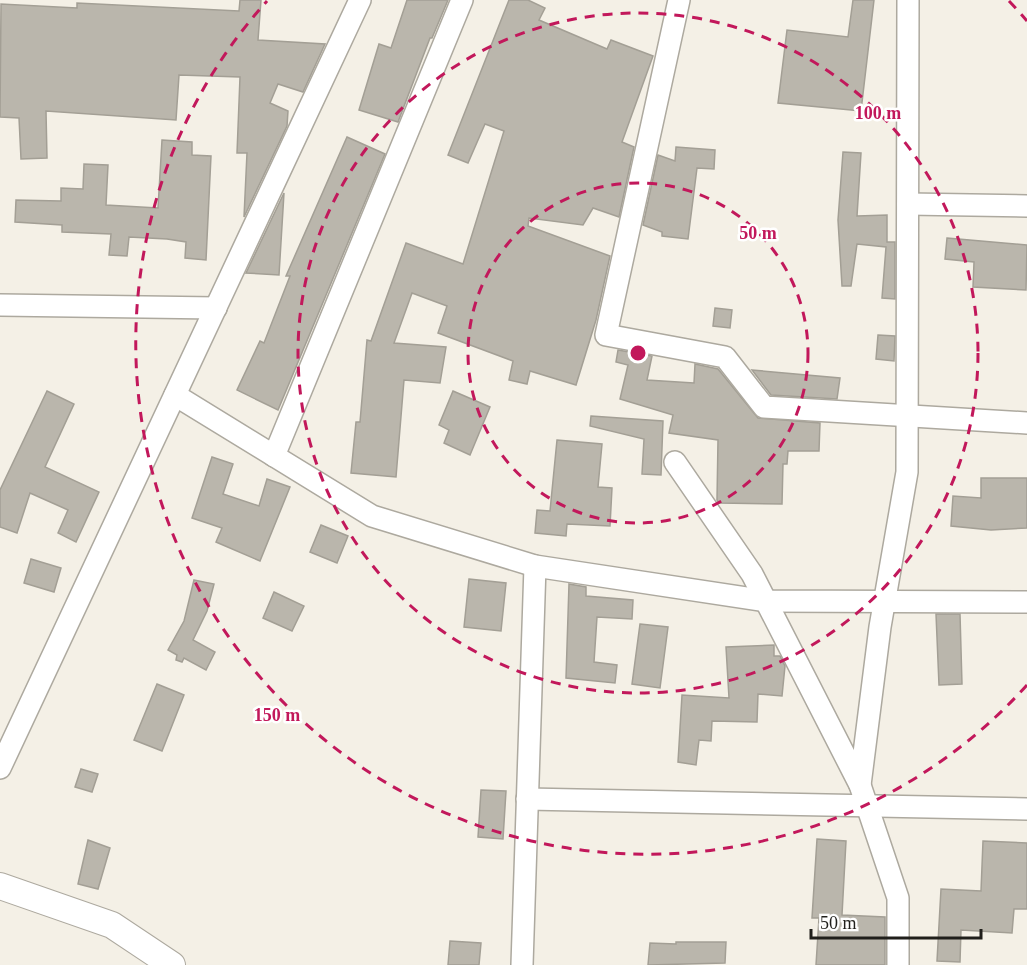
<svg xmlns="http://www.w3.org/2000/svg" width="1027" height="965" font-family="'Times New Roman',serif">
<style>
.building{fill:#bab6ac;stroke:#a39f95;stroke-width:1.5}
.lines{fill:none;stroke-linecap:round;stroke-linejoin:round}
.minor-casing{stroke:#ada99f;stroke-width:24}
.tertiary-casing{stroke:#ada99f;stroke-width:28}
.minor{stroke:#fff;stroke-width:21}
.tertiary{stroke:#fff;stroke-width:26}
.ring{fill:none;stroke:#c2185b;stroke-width:3;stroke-dasharray:10 8}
.centre{fill:#c2185b;stroke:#fff;stroke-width:3}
.ring-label{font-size:18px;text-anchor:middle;font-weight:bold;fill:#c2185b;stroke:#fff;stroke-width:5;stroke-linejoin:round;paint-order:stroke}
</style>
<rect width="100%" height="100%" fill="#f4f0e6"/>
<g class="building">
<polygon points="240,0 261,0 258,40 325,44 303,92 278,84 270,103 288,111 287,126 244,217 247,153 237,153 240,77 179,75 176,120 46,111 47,158 21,159 19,118 0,117 1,4 77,8 77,3 239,11"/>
<polygon points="407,0 448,0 432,38 430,38 398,122 359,110 379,44 391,48"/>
<polygon points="509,0 528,0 545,8 539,20 607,49 611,40 653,56 622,142 634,147 619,217 593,208 583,225 529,218 528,226 610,256 596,320 576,385 530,371 527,384 509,380 513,361 438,333 447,306 412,293 394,343 446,347 440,383 404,380 396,477 351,473 356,422 360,422 367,340 371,341 406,243 463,264 504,131 485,124 468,163 448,155"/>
<polygon points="853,0 874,0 861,111 778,103 787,30 848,37"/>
<polygon points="347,137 385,154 278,410 237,390 260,341 264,343 290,276 286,276"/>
<polygon points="162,140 192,142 192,155 211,156 206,260 185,258 186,242 167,239 129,237 127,256 109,255 111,234 62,232 62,225 15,222 16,200 61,201 61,188 83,189 84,164 108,165 106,205 158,208"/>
<polygon points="676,147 715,150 714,169 697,168 688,239 662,236 662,232 643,225 658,155 675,161"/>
<polygon points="843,152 861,153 857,216 887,215 887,242 895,242 895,299 882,298 886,247 857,244 851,286 842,286 838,220"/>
<polygon points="284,193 279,275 246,273"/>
<polygon points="947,238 1027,245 1026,290 973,287 974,262 945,259"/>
<polygon points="715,308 732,310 730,328 713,326"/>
<polygon points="878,335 895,336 894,361 876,359"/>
<polygon points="618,350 652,356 647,380 694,383 695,364 718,369 758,418 820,423 819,451 788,451 787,464 783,464 782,504 719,503 717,500 718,440 669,433 673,415 620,399 628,365 616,362"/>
<polygon points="752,370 840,378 837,399 771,395"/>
<polygon points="47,391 74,404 45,467 99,492 76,542 58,533 68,510 30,493 17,533 0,527 0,490"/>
<polygon points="453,391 490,407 470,455 444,443 449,430 439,425"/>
<polygon points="591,416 663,421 661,475 642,474 644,439 590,426"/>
<polygon points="557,440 602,444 598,487 612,488 610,526 567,524 566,536 535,533 537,510 550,511"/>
<polygon points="212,457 233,464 223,494 259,506 267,479 290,487 260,561 216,542 222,528 192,518"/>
<polygon points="981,478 1027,478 1027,528 991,530 951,526 953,496 981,498"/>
<polygon points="321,525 348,536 337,563 310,552"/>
<polygon points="31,559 61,568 54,592 24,583"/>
<polygon points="469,579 506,583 501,631 464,627"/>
<polygon points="194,580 214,584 207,611 193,640 215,652 206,670 184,658 182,662 176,660 177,655 168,650 184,621"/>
<polygon points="569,584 586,587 586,596 633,600 632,619 597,617 594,662 617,665 615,683 566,678"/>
<polygon points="274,592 304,606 292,631 263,618"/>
<polygon points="936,614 960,614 962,684 939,685"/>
<polygon points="640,624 668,627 660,688 632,684"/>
<polygon points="774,645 774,656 780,656 785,666 782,696 758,694 757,722 712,721 711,741 699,740 696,765 678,762 682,695 729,698 726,647"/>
<polygon points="157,684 184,695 162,751 134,740"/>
<polygon points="81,769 98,774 92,792 75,787"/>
<polygon points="481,790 506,791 503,839 478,837"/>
<polygon points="817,839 846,841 842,915 885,917 885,965 816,965 819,918 812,918"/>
<polygon points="88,840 110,848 98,889 78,884"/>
<polygon points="983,841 1027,843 1027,909 1014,909 1012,933 961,930 960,962 937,961 941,889 981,891"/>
<polygon points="450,941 481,943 479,965 448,965"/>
<polygon points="676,942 726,942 725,963 648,965 650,943 676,944"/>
</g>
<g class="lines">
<defs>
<g id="minor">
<polyline points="679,0 606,335 725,357 764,407 1027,423"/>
<polyline points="908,204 1027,206"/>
<polyline points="0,305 216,308"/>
<polyline points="175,395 372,516 535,566 767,601 1027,602"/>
<polyline points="274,456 462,0"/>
<polyline points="675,462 752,574 860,785 898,898 898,965"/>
<polyline points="0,768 360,0"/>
<polyline points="860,785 880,627 907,472 908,0"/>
<polyline points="527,799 1027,809"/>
<polyline points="522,965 535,566"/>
</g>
<polyline id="tertiary" points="0,886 112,925 172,965"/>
</defs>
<use href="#minor" class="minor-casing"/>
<use href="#tertiary" class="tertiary-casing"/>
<use href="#minor" class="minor"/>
<use href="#tertiary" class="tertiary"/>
</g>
<g class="ring">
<circle cx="638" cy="353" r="170"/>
<circle cx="638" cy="353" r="340"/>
<path d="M1027 685A511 511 0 1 1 267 1M1009 1A511 511 0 0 1 1027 21"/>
</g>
<circle cx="638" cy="353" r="9" class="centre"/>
<g class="ring-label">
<text x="878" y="119">100 m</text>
<text x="758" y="239">50 m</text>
<text x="277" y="721">150 m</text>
</g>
<path d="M811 929v9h170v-9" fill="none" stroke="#201f1b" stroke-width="3"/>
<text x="820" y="929" font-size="18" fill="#201f1b" stroke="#ffffff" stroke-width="4.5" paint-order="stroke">50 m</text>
</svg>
